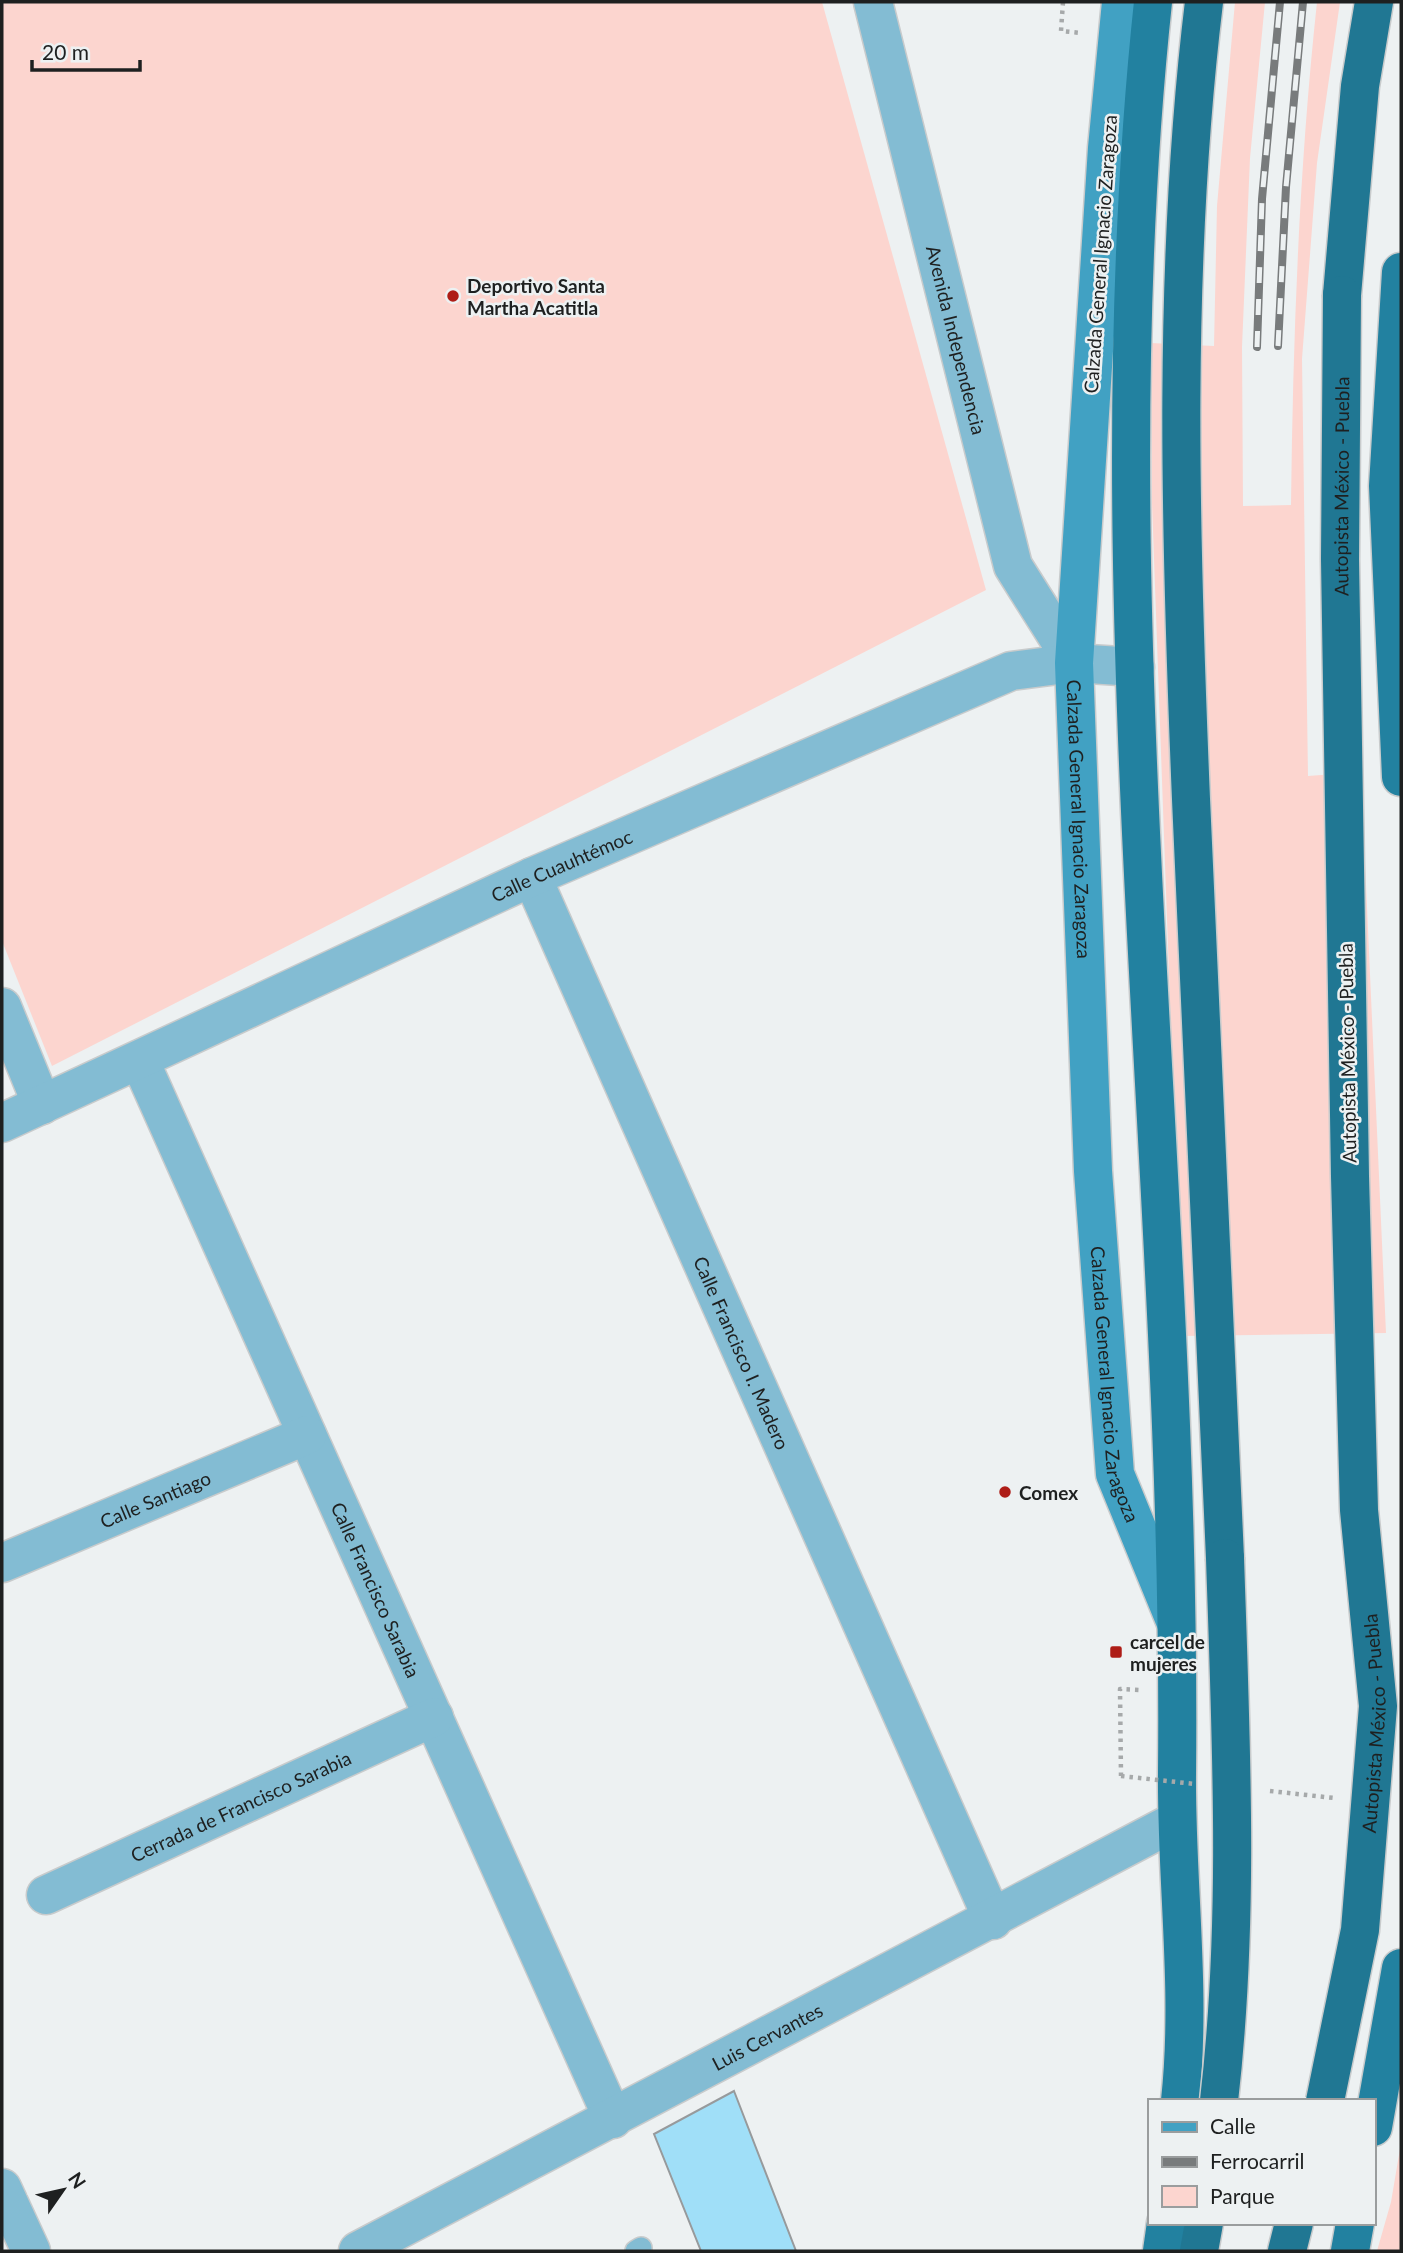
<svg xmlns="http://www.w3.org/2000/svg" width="1403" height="2253" font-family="Lato,sans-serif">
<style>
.green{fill:#fcd5cf}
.building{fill:#a0dff8;stroke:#979a9c;stroke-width:2}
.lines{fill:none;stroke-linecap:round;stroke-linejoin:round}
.service-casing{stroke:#c8cbcc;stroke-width:24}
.minor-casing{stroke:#c8cbcc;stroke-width:41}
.secondary-casing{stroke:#c8cbcc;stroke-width:41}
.trunk-casing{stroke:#c8cbcc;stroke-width:41}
.motorway-casing{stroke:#c8cbcc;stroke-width:41}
.path{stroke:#a6a9aa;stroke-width:4.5;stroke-dasharray:3.5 5;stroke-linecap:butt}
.service{stroke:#83bcd3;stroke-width:21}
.minor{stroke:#83bcd3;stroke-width:38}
.secondary{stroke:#41a1c3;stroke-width:38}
.trunk{stroke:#2281a0;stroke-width:38}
.motorway{stroke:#207793;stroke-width:38}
.rail-casing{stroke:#787b7c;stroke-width:8}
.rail{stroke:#edf1f2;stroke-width:5;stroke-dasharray:16;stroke-linecap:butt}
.motorway-bridge-casing{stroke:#c8cbcc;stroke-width:41;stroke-linecap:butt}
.path-bridge{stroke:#a6a9aa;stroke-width:4.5;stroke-dasharray:3.5 5;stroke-linecap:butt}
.motorway-bridge{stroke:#207793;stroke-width:38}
.poi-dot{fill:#ae1d17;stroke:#edf1f2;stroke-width:2.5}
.labels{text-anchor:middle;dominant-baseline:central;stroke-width:5;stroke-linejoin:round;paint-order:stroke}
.street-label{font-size:19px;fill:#1e2020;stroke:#edf1f2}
.poi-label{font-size:19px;font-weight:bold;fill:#1e2020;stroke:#edf1f2;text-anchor:start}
</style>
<rect width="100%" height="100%" fill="#edf1f2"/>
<g class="green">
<polygon points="2,2 822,2 986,590 52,1066 2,941"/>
<path d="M1235,2H1265L1250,158L1242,347L1243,506L1291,505C1293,336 1299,169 1317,2H1340L1317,163L1302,359L1308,776L1361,772L1386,1333L1182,1336L1152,503L1151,343L1214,346L1217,206Z"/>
<polygon points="1401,2143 1401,2251 1377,2251 1391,2202"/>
</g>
<polygon class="building" points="734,2091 796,2251 701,2251 654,2134"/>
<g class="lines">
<defs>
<polyline id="service" points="636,2251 641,2248"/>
<g id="minor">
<path id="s1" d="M873,2L1013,566L1074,663"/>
<path id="s2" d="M532,877L993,1920"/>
<polyline points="2,1007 42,1105"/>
<path id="s3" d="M140,1061L613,2119"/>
<path id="s4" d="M2,1123L532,877L1011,671L1074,663L1135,667"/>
<path id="s5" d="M2,1563L307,1435"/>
<path id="s6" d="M46,1895L434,1717"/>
<polyline points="2,2188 31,2251"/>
<path id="s7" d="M358,2251L1176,1821"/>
</g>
<g id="secondary">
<path id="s8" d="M1121,2L1107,148L1074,663L1093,1171L1115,1474L1176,1623"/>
</g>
<g id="trunk">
<path d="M1153,2C1090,591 1183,1184 1177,1774C1176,1883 1192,1992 1180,2101"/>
<polyline points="1401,272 1388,486 1401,777"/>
<polyline points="1373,2127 1401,1968"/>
<polyline points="1162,2251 1166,2223"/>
<polyline points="1350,2251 1355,2223"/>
</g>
<g id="motorway">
<path d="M1204,2C1172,265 1180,534 1191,799C1201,1052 1213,1305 1225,1558"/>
<polyline points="1342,295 1360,86 1374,2"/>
<polyline points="1199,2251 1204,2223"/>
<polyline points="1287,2251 1294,2223"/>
</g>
</defs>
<use href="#service" class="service-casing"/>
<use href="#minor" class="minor-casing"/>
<use href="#secondary" class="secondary-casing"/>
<use href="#trunk" class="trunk-casing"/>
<use href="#motorway" class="motorway-casing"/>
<g class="path">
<polyline points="1063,2 1061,31 1081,33"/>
<polyline points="1121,1776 1120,1689 1141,1690"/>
</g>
<use href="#service" class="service"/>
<use href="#minor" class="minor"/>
<use href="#secondary" class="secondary"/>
<use href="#trunk" class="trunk"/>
<use href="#motorway" class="motorway"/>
<defs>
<g id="rail">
<polyline points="1278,346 1286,187 1303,2"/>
<polyline points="1257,347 1262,199 1280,2"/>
</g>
</defs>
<use href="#rail" class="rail-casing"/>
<use href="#rail" class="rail"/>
<defs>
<g id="motorway-bridge">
<path d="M1219,2101C1240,1920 1231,1739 1225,1558"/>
<path id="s9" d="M1325,2101L1360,1930L1378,1706L1359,1510L1350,1176L1340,559L1342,295"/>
</g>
</defs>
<use href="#motorway-bridge" class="motorway-bridge-casing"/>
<g class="path-bridge">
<polyline points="1121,1776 1195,1784"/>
<polyline points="1270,1791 1334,1798"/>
</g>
<use href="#motorway-bridge" class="motorway-bridge"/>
</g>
<g class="poi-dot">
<circle cx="453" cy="296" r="7"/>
<circle cx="1005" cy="1492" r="7"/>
<rect x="1109" y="1645" width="14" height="14" rx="3.5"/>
</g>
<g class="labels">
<g class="street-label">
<text transform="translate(1100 254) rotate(-86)">Calzada General Ignacio Zaragoza</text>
<text stroke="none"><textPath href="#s1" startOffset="348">Avenida Independencia</textPath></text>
<text stroke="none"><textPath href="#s9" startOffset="1620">Autopista México - Puebla</textPath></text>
<text stroke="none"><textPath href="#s8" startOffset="819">Calzada General Ignacio Zaragoza</textPath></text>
<text stroke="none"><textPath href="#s4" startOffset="616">Calle Cuauhtémoc</textPath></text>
<text transform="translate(1347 1053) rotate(-91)">Autopista México - Puebla</text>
<text stroke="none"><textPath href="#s2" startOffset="520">Calle Francisco I. Madero</textPath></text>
<text stroke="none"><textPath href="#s8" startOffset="1386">Calzada General Ignacio Zaragoza</textPath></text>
<text stroke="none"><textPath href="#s5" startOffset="166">Calle Santiago</textPath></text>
<text stroke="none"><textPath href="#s3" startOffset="579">Calle Francisco Sarabia</textPath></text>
<text stroke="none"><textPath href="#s9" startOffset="382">Autopista México - Puebla</textPath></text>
<text stroke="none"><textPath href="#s6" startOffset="214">Cerrada de Francisco Sarabia</textPath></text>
<text stroke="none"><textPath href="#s7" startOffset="462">Luis Cervantes</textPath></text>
</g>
<g class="poi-label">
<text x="467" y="285">Deportivo Santa<tspan x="467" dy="22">Martha Acatitla</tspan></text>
<text x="1019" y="1492">Comex</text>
<text x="1130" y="1641">carcel de<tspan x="1130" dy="22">mujeres</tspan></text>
</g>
</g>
<rect width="1403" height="2253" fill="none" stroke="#1e2020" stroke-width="7"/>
<rect x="1148" y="2099" width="228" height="126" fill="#edf1f2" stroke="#9a9d9e" stroke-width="2"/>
<rect x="1162" y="2122" width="35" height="10" fill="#41a1c3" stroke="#9a9d9e" stroke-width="2"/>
<text x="1210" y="2134" font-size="21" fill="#1e2020">Calle</text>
<rect x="1162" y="2157" width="35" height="10" fill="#787b7c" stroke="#9a9d9e" stroke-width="2"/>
<text x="1210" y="2169" font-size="21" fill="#1e2020">Ferrocarril</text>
<rect x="1162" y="2186" width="35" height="21" fill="#fcd5cf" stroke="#9a9d9e" stroke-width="2"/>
<text x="1210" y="2204" font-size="21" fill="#1e2020">Parque</text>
<g transform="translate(63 2190) rotate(56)" stroke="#edf1f2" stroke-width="5" paint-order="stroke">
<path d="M0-5L12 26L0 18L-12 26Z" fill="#1e2020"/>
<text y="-10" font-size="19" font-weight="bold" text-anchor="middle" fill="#1e2020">N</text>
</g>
<path d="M32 60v10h108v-10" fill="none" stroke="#1e2020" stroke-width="3.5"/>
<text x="42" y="60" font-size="21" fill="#1e2020" stroke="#edf1f2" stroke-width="5" paint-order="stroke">20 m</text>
</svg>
